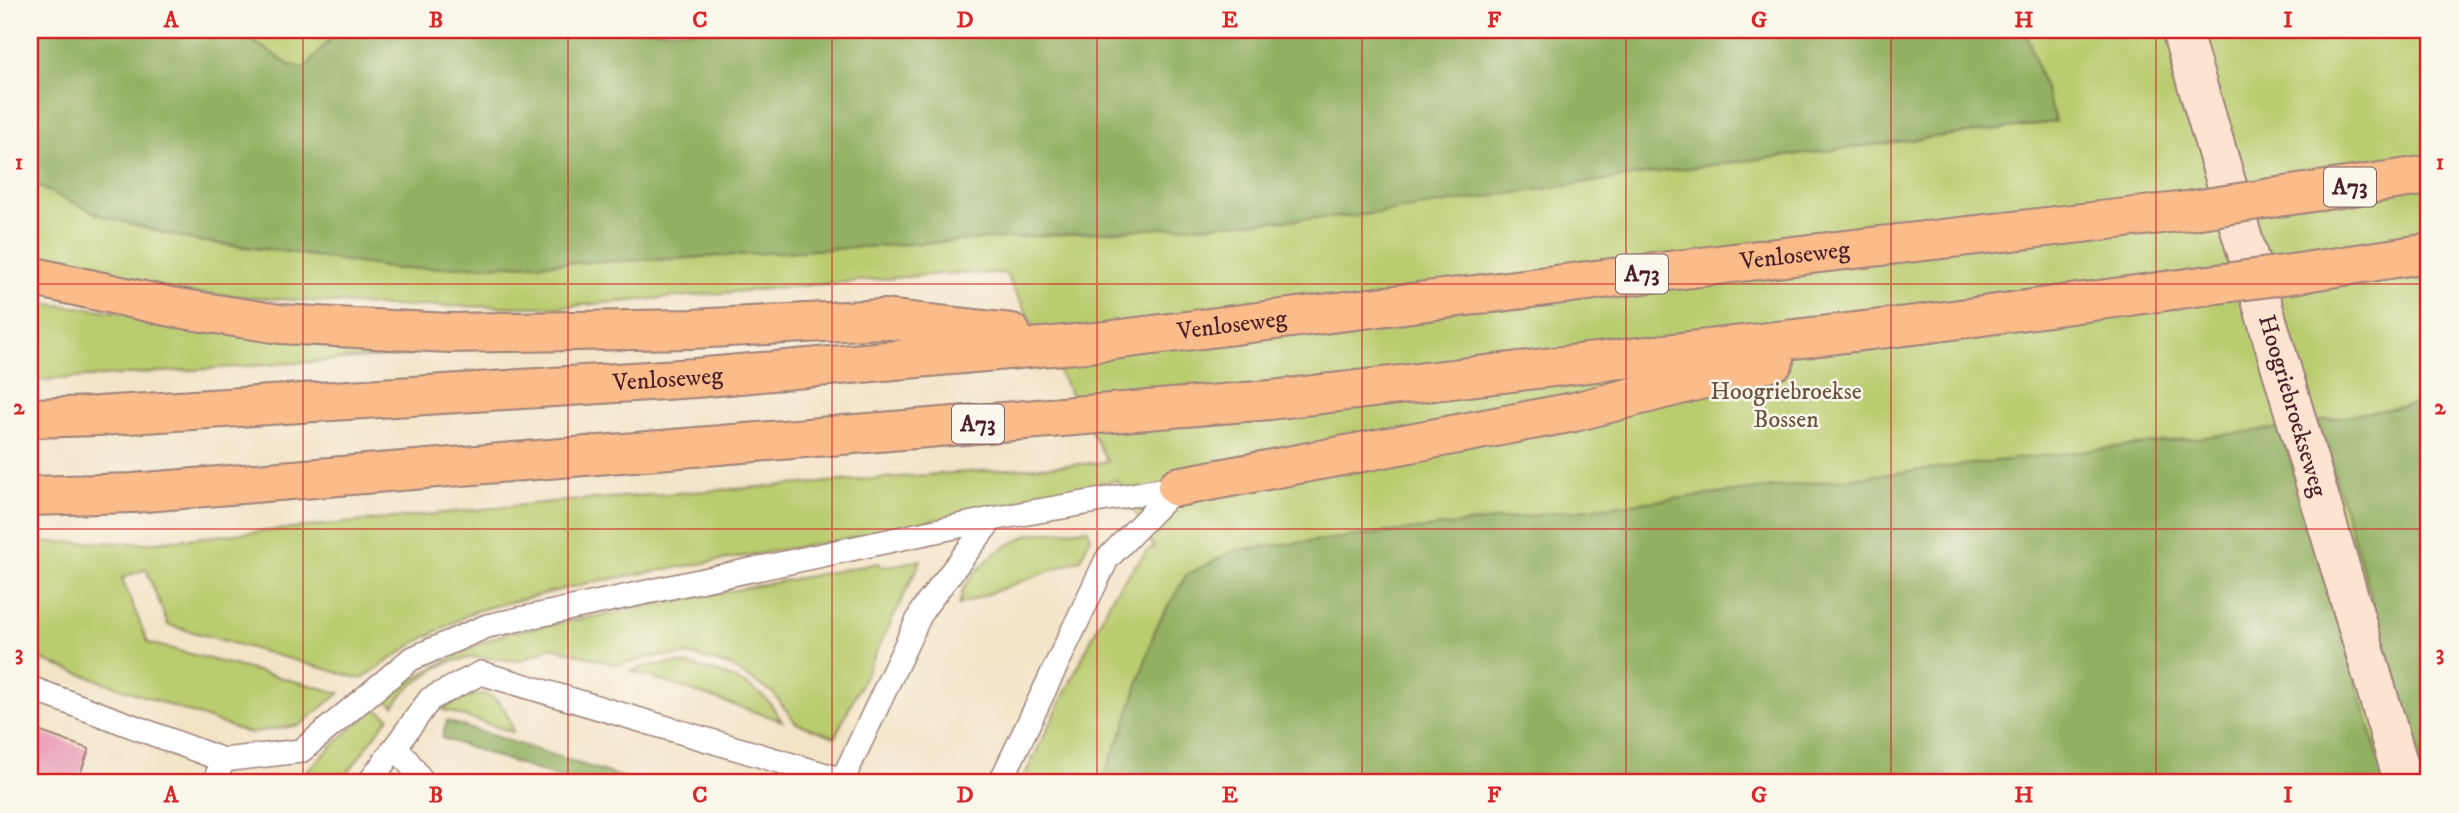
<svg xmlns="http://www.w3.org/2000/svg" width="2459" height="813" font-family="'IM FELL DW Pica',serif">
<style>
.green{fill:#bacc6f;stroke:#82764d;stroke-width:2;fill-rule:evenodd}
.forest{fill:#93b062;stroke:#6e6846;stroke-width:2}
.building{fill:#e99eb8}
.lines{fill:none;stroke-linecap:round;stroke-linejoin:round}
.lane-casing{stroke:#9e827a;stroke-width:26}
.secondary-casing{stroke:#9e827a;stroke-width:42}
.highway-casing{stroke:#9e827a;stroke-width:42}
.lane{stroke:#fff;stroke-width:23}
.secondary{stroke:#fde4d1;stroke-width:38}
.highway{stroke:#fabc8b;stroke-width:38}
.highway-bridge-casing{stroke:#9e827a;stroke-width:42;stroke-linecap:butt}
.highway-bridge{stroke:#fabc8b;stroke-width:38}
.grid{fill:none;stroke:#d62828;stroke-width:2;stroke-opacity:0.55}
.labels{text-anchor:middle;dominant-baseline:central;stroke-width:5;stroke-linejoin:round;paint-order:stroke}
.shield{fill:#fbf7ec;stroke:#7f6065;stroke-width:2}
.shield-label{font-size:23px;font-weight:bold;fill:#4a1f2b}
.street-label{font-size:24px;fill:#4a1f2b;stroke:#fbf7ec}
.park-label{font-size:24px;fill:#6c533f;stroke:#fbf7ec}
.neatline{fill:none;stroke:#d62828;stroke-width:2.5}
.grid-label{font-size:23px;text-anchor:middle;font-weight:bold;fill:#d62828}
</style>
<rect width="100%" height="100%" fill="#fbf7ec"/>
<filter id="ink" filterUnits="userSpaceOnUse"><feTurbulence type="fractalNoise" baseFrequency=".0143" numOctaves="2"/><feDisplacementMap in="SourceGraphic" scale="14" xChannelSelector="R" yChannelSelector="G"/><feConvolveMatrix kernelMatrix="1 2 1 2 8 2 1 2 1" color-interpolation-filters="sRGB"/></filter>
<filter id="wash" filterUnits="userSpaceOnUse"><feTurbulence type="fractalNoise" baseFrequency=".00686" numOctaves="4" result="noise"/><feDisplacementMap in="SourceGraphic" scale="28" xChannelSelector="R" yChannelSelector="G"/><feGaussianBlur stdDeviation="1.57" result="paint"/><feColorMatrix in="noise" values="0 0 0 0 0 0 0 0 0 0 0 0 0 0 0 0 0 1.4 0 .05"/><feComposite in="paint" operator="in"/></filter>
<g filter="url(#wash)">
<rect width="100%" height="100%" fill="#f3e4c8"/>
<g class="green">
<path d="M30,30H2429V783H1139L1125,725L1101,783H1021L1114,593L1147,551L1154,547L1117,480L847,539L592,582L475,611L415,643L361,679L168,625L146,569L122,578L148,643L340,693L300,725L248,733L30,656V542L145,543L553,502L1108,462L1005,273L940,274L560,307L384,306L177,292L63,263L30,251V176C39,190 55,194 70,201C136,232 212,246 285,251ZM987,239L673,259L397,269L289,252Z"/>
<polygon points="30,302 413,345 412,355 30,381"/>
<polygon points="1088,529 1090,537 1081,559 959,605 963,589 976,571 999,550 1030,534"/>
<path d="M921,560L835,737L796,723L773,693L730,666L692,655L657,656L618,665L552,647L519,661L475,657L449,662L439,667L407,689L394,706L384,699C423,671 462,650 506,633L879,563L882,567Z"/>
<path d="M677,663C707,668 747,679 769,702C774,708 777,715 782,721L632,671L647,666Z"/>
<path d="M481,694C499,694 510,716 513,732L441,709L463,698Z"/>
<polygon points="376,708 389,717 340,783 294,783 348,731"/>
</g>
<g class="forest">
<polygon points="30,30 236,30 290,65 305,68 338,30 2025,30 2056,122 1681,169 1356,216 673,259 397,269 275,250 196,241 102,216 37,186 30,176"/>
<polygon points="2230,30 2364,30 2257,44 2236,36"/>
<polygon points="2429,402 2429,783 2427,783 2318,421"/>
<polygon points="2281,428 2386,783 1101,783 1125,725 1156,627 1187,574 1236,550"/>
<polygon points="447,721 640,783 574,783 442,738"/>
</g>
<g id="blocks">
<polygon class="building" points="30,728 89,749 77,783 30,783"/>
</g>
</g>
<g filter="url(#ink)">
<use href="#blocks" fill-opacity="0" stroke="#9e827a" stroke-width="2"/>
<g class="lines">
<defs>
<g id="lane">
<polyline points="30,688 223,760 301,751 411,659 487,626 992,519 1177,487"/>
<polyline points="397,747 424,783"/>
<polyline points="214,783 223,760"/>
<polyline points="369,783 430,699 481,673 843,780"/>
<polyline points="841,783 923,609 992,519"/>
<polyline points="1000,783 1107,559 1177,487"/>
</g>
<g id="secondary">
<path id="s1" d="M2181,30L2404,783"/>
</g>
<g id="highway">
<polyline points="2271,198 2429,175"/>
<polyline points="2298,273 2429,253"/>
<polyline points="30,276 171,307 280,324 449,333 691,329 883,319 1011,333"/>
<path id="s2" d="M30,418L98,416L695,378L1097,342L1741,262L2187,211"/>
<polyline points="1177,487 1574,412 1774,361"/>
<polyline points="30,496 133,493 1270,400 1923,324 2217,284"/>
</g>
</defs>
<use href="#lane" class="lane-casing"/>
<use href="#secondary" class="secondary-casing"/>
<use href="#highway" class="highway-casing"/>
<use href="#lane" class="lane"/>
<use href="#secondary" class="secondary"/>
<use href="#highway" class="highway"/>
<defs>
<g id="highway-bridge">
<polyline points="2187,211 2271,198"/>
<polyline points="2217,284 2298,273"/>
</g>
</defs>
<use href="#highway-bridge" class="highway-bridge-casing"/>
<use href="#highway-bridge" class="highway-bridge"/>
</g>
</g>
<path class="grid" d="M303,30V783M568,30V783M832,30V783M1097,30V783M1362,30V783M1626,30V783M1891,30V783M2156,30V783M30,284H2429M30,529H2429"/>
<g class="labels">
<g class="shield">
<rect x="2324" y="167.5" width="52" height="39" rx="5"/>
<rect x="1616" y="254.5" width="52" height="39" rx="5"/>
<rect x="952" y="404.5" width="52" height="39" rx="5"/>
</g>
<g class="shield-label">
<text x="2350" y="187">A73</text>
<text x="1642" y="274">A73</text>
<text x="978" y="424">A73</text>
</g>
<g class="street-label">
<text stroke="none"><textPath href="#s2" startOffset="1773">Venloseweg</textPath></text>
<text stroke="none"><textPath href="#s2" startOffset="1206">Venloseweg</textPath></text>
<text stroke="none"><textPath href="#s2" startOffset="639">Venloseweg</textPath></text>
<text stroke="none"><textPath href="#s1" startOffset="392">Hoogriebroekseweg</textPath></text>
</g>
<g class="park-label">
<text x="1786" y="392">Hoogriebroekse<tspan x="1786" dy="28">Bossen</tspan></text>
</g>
</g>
<rect width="2459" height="813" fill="none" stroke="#fbf7ec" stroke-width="77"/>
<rect x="38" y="38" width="2382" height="736" class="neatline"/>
<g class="grid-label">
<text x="171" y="27">A</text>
<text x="436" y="27">B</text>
<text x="700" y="27">C</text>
<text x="965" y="27">D</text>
<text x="1230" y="27">E</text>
<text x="1494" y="27">F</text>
<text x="1759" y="27">G</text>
<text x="2024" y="27">H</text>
<text x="2288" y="27">I</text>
<text x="19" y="169">1</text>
<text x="2440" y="169">1</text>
<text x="19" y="414">2</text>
<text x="2440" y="414">2</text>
<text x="19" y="660">3</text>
<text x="2440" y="660">3</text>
<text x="171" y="802">A</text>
<text x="436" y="802">B</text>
<text x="700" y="802">C</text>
<text x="965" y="802">D</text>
<text x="1230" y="802">E</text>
<text x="1494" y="802">F</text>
<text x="1759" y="802">G</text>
<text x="2024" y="802">H</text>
<text x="2288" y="802">I</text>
</g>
</svg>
